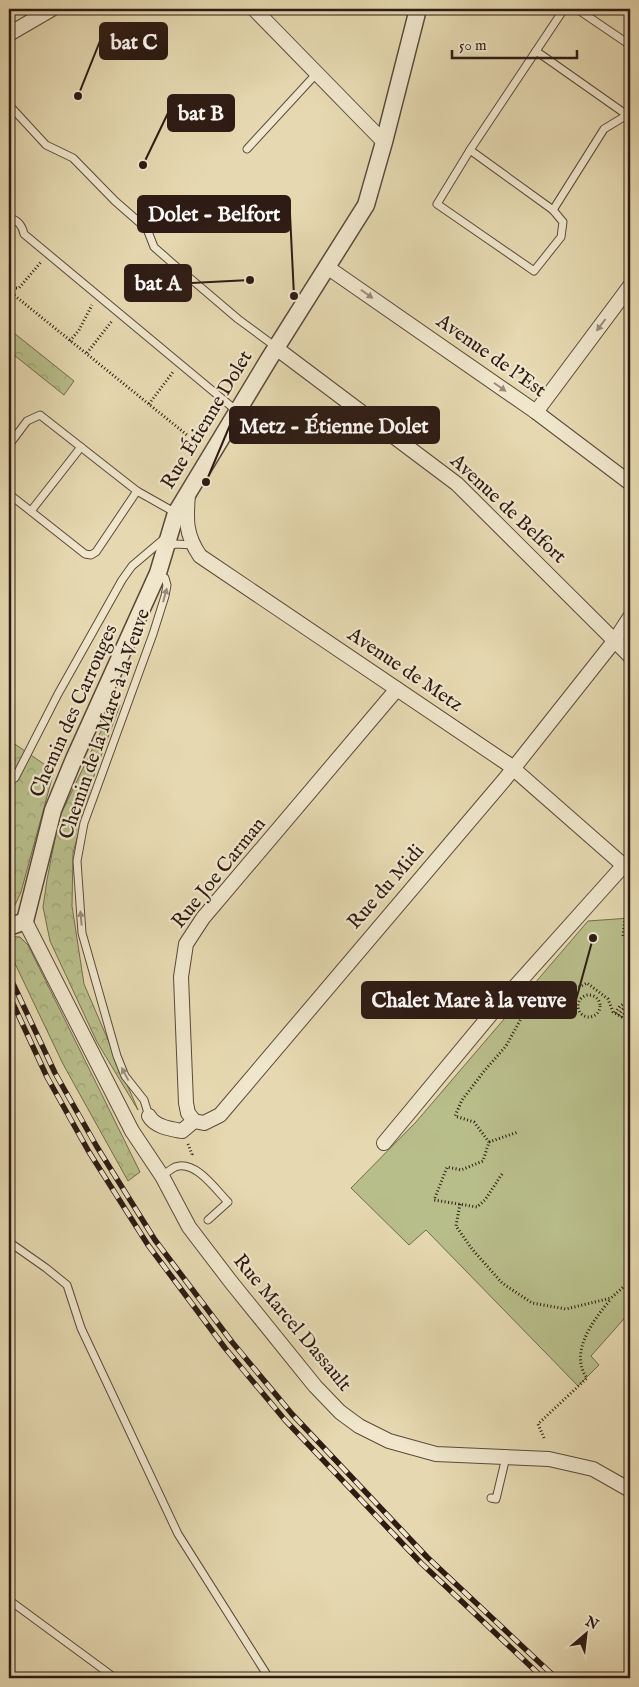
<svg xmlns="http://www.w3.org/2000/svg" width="639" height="1687" font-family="'IM FELL English',serif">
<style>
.green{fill:#b8be8a;stroke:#726c4f}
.forest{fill:url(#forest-crowns);stroke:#726c4f}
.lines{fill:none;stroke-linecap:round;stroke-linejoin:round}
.service-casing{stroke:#5b4a3b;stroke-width:9}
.minor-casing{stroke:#5b4a3b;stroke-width:16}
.tertiary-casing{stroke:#5b4a3b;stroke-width:19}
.path{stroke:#2d1b14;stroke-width:3;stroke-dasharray:1 2.5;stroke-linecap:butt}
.service{stroke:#efe6cc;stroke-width:7}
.minor{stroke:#efe6cc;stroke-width:14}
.tertiary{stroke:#efe6cc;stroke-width:16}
.rail-casing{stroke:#2d1b14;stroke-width:5.5}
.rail{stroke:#efe6cc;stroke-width:4;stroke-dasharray:11;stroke-linecap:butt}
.oneway{fill:#988b79}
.labels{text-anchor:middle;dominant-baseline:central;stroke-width:4.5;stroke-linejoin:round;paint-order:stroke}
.street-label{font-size:20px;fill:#2d1b14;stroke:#efe6cc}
.leader{fill:none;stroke:#2d1b14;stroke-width:2}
.callout-dot{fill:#2d1b14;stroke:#efe6cc;stroke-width:2}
.callout{fill:#2d1b14;stroke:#2d1b14;stroke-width:2}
.callout-label{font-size:21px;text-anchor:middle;font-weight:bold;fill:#fff}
</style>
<defs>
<pattern id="forest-crowns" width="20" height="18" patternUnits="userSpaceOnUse" patternTransform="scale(1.25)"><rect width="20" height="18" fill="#b8be8a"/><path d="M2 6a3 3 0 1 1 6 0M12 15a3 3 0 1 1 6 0" fill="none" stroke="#9ea376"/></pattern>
</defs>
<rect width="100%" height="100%" fill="#e6d9b1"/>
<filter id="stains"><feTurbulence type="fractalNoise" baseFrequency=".004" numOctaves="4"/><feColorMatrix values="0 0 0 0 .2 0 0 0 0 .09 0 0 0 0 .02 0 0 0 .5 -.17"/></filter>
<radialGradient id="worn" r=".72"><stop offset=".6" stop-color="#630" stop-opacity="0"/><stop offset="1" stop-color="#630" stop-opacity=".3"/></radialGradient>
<polygon class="green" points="630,918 630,1312 591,1356 599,1365 578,1386 426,1230 409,1245 351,1188 416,1122 588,921"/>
<g class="forest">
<polygon points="9,329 74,381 64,395 9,351"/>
<polygon points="115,702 120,705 95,772 73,853 72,906 84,984 138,1110 97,1042 50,941 43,907 47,880 59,818"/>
<polygon points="9,740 54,771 21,892 9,918"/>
<polygon points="9,936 20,937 28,945 140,1172 128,1181 63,1064 9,951"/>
</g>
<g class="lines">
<defs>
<g id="service">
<polyline points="564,9 536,51 627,115 630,116"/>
<polyline points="577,9 630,45"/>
<polyline points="536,51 470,150 553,210 604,129 627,115"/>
<polyline points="10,106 46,145 73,158 115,201 147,229 154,247 171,262 238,319 276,347"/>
<polyline points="247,149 317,73"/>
<polyline points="470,150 437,204 534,271 561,237 563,222 553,210"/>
<path d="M9,218C18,220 22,225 24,234L238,412"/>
<polyline points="9,445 27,421 40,415 137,491 176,513"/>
<polyline points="9,494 85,554 91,555 96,552 137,491"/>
<polyline points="31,511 81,447"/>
<polyline points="166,547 176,544 193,545"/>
<polyline points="15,778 58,694 122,580 132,566 165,538"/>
<polyline points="149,1116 144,1100 125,1076 117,1056 82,933 77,861 84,823 153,634 165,596 167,585 165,578 158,574"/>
<path d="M162,1176C166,1173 171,1169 175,1167C195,1159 216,1190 228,1202L208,1220"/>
<polyline points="9,1242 46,1268 67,1285 81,1328 178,1534 269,1678"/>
<polyline points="491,1498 496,1499 506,1457"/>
<polyline points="9,1600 115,1678"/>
</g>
<g id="minor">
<polyline points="254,9 384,142"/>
<polyline points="9,34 52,9"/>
<polyline points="327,267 536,412 630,483"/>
<polyline points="276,348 457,484 630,656"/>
<polyline points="536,412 630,286"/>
<path d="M188,494C186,519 185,534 200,556L508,764L630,871"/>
<polyline points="25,921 132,1131 162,1176 189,1227 231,1282 315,1386 340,1412 359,1426 389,1441 436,1454 549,1459 593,1469 630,1490"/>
<path d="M149,1116C155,1127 171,1129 182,1131L194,1121"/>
<polyline points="194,1121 204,1123 220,1115 505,779 615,640 630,617"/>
<polyline points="194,1121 188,1113 186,1103 181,977 186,944 203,918 397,689"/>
<polyline points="384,1143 496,1008 624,865"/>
</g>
<polyline id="tertiary" points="9,927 25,921 53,810 74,759 158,573 176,513 269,359 366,205 384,142 418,9"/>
</defs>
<use href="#service" class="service-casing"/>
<use href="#minor" class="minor-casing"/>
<use href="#tertiary" class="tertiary-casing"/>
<g class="path">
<polyline points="9,288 19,288 41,262"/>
<polyline points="9,291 187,435"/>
<polyline points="70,341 79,330 92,305"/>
<polyline points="87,353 112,321"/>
<polyline points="149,404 173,372"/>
<polyline points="623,936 625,918"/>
<polyline points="626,967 630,982"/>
<circle cx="589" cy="1006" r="11"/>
<polyline points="615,1013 620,1006 630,1000"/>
<polyline points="618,1015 623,1009 630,1004"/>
<polyline points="621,1017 630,1008"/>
<polyline points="625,1019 630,1013"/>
<polyline points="489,1142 518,1132"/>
<polyline points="188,1144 192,1154 191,1157"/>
<polyline points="502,1174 485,1200 477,1207 434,1200 447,1167 461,1170 483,1161 489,1142 474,1122 455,1116 462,1100 485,1070 506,1046 523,1015 546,998 566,994 587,983 608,999 613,1012 630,1022"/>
<polyline points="460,1204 456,1226 472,1249 502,1283 532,1303 566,1309 611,1298 630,1281"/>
<path d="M544,1438L538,1424L587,1378C568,1352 595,1318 611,1299"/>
</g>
<use href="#service" class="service"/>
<use href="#minor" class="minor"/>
<use href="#tertiary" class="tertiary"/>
<defs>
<g id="rail">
<polyline points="9,975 55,1073 97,1147 155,1240 232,1342 292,1414 427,1557 556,1678"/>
<polyline points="9,995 47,1077 89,1152 148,1245 225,1348 285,1420 421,1563 543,1678"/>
</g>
</defs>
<use href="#rail" class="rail-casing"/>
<use href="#rail" class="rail"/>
</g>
<defs><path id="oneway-solid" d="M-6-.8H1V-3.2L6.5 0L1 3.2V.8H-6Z" transform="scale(1.25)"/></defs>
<g class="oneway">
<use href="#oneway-solid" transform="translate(367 294) rotate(35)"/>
<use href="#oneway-solid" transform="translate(601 325) rotate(127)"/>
<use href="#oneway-solid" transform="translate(500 387) rotate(35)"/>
<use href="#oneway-solid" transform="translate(165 595) rotate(-75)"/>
<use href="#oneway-solid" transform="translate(81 918) rotate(-95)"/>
<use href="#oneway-solid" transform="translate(125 1074) rotate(-118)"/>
</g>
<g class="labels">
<g class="street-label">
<text transform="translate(491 356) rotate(35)">Avenue de l'Est</text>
<text transform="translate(207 420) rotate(-59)">Rue Étienne Dolet</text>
<text transform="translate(508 509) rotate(43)">Avenue de Belfort</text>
<text transform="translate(405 670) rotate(34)">Avenue de Metz</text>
<text transform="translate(74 711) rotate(-66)">Chemin des Carrouges</text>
<text transform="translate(105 724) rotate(-71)">Chemin de la Mare à la Veuve</text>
<text transform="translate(219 873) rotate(-51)">Rue Joe Carman</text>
<text transform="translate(386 887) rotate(-49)">Rue du Midi</text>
<text transform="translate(292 1323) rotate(50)">Rue Marcel Dassault</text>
</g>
</g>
<path class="leader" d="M78 96L100 41M143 165L168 113M294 296L290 214M250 280L191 283M206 482L230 425M593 938L576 1000"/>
<g class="callout-dot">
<circle cx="78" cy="96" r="5"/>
<circle cx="143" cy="165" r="5"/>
<circle cx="294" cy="296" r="5"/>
<circle cx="250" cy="280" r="5"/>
<circle cx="206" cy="482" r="5"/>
<circle cx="593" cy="938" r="5"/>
</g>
<g class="callout">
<rect x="100" y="23" width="67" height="36" rx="5"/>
<rect x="168" y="95" width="66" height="36" rx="5"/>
<rect x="138" y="196" width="152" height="36" rx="5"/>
<rect x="125" y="265" width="66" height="36" rx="5"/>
<rect x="230" y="407" width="209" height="36" rx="5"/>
<rect x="362" y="982" width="214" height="36" rx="5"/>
</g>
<g class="callout-label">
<text x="134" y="49">bat C</text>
<text x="201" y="120">bat B</text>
<text x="214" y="221">Dolet - Belfort</text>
<text x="158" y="290">bat A</text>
<text x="334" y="433">Metz - Étienne Dolet</text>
<text x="469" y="1007">Chalet Mare à la veuve</text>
</g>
<rect width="639" height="1687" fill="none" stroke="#e6d9b1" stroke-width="30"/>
<rect x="10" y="10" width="619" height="1667" fill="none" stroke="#2d1b14" stroke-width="2.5"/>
<rect x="15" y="15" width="609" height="1657" fill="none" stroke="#2d1b14"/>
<g transform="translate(586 1634) rotate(28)" stroke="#efe6cc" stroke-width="4" paint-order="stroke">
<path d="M0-4L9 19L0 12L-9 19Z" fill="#2d1b14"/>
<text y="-8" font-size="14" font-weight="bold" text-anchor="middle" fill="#2d1b14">N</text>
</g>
<path d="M452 50v8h125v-8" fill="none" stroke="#2d1b14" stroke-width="2.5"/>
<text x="459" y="50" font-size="15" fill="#2d1b14" stroke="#efe6cc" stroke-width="4" paint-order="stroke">50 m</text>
<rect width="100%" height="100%" filter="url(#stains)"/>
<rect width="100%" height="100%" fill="url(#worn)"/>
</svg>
